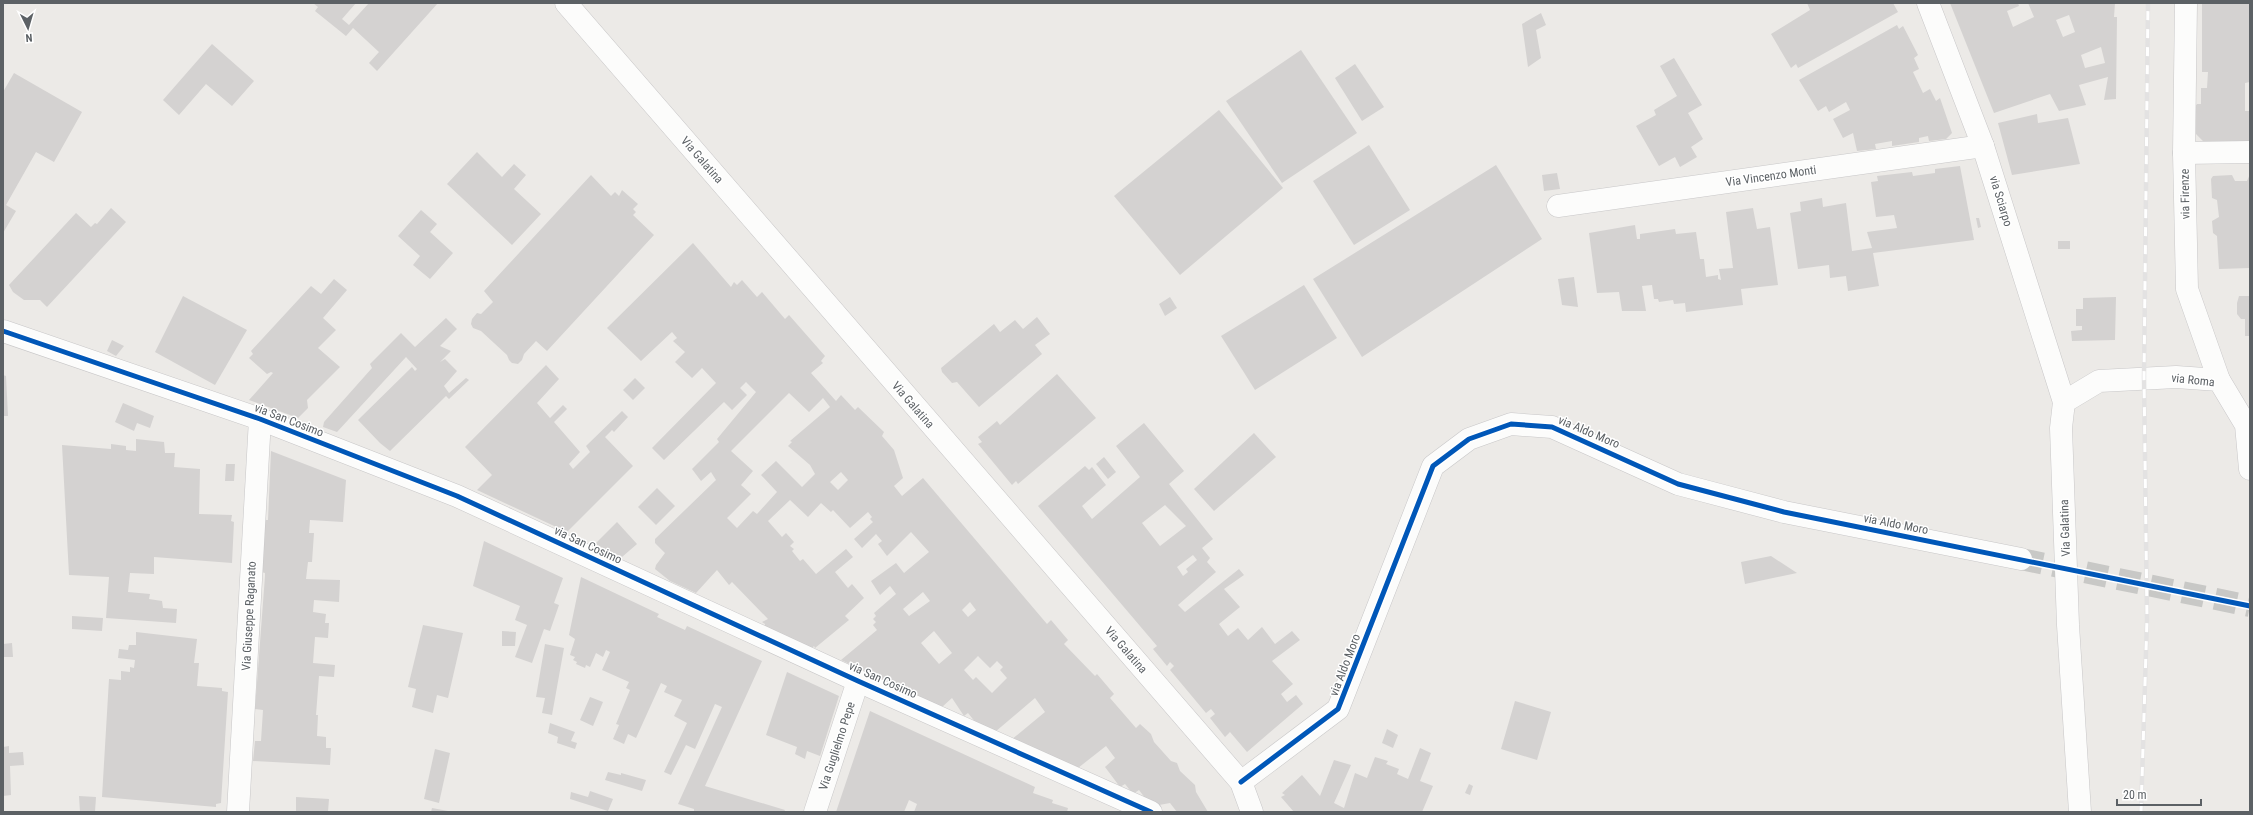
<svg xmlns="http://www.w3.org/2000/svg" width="2253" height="815" font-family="'Roboto Condensed',sans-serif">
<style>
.building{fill:#d4d2d1;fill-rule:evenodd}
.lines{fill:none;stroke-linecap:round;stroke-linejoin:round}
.tertiary-tunnel{stroke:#c8c8c6;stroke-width:22;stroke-dasharray:22 11;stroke-linecap:butt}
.minor-casing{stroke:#c8c7c8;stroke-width:23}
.tertiary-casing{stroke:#c8c7c8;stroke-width:23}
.minor{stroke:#fcfcfb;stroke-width:22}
.tertiary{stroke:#fcfcfb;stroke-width:22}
.rail-casing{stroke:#e3e2e2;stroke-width:4.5}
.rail{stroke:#fff;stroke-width:3;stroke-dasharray:9;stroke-linecap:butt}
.cycleway-casing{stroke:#fff;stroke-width:8}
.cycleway{stroke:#0057b8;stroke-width:5}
.labels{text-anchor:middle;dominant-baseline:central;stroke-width:3;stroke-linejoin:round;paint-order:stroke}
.street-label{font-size:12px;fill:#5c6165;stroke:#fff}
</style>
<rect width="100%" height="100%" fill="#eceae7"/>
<g class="building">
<polygon points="313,3 356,3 342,19 349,25 369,3 438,3 377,71 369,63 379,52 353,28 346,36 315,11 318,7"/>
<polygon points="1807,3 1893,3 1898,12 1798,68 1796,64 1791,68 1771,34 1810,10"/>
<path d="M1950,3H2018L2019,6L2007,11L2013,27L2034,17L2028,3H2115L2114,17H2117L2116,99L2104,100L2108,77L2079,85L2086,105L2059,111L2050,94L1994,113ZM2069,15L2075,32L2063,37L2056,20ZM2101,47L2105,63L2085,68L2081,55Z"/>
<polygon points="2202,3 2250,3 2250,82 2245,83 2245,111 2250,111 2249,142 2205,143 2196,134 2195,107 2197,104 2201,104 2201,88 2207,88 2208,72 2202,72"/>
<polygon points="1541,13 1546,25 1536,30 1541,58 1528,67 1522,24"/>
<polygon points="1897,25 1899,29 1903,26 1918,55 1914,58 1919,69 1913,72 1923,93 1930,89 1936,101 1940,98 1952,133 1946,139 1929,141 1928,136 1919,138 1919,142 1892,146 1892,141 1875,144 1876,149 1857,151 1853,133 1843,138 1833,119 1850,110 1846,102 1829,112 1826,106 1818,111 1799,80"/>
<polygon points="212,44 254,81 232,106 206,84 179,115 163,100"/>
<polygon points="1301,50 1357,133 1282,183 1226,101"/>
<polygon points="1674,58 1702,105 1688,113 1703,139 1691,147 1697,157 1680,167 1675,157 1659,166 1636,126 1656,115 1654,110 1677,96 1660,66"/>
<polygon points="1355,64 1384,107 1362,121 1335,78"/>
<polygon points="14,73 82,112 54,162 36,152 6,205 16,211 3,233 3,92"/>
<polygon points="1219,110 1283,188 1180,275 1114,196"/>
<polygon points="2037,114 2038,123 2068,118 2080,164 2012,175 1998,123"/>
<polygon points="1369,145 1410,210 1354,245 1313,181"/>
<polygon points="477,152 502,177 514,164 526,175 514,189 541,214 512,245 447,184"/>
<polygon points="1496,165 1542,239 1362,357 1313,279"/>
<polygon points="1960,166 1974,240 1873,253 1879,286 1848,291 1846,276 1830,278 1829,265 1798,269 1790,213 1801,211 1800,202 1822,198 1823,207 1846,203 1852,251 1872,248 1867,232 1897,228 1894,215 1876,217 1871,182 1878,181 1877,176 1912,172 1913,176 1935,173 1935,169"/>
<polygon points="1557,173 1560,189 1544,191 1542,175"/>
<polygon points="2250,174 2250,268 2219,269 2217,236 2213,233 2212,221 2219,217 2217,200 2212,198 2211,179 2213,176 2232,175 2235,181 2247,181"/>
<polygon points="591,175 611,196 615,192 619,196 622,190 638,204 633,209 636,212 633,215 654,235 547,351 536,341 524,354 522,360 518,364 512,363 509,360 507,355 481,331 473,328 471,324 472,319 477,313 481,314 493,302 484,291"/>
<polygon points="111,208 126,222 47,307 40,300 24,300 13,292 9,285 76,213 91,227 95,223 97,224"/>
<polygon points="1753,208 1757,229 1770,227 1778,285 1741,289 1743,305 1686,312 1685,303 1674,304 1673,300 1659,302 1658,299 1654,299 1652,285 1642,286 1646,311 1622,311 1619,292 1597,293 1589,233 1635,225 1637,239 1640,239 1640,234 1675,229 1676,234 1696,232 1700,259 1704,259 1706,277 1718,275 1718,279 1721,280 1719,269 1733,268 1726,212"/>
<polygon points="421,210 437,224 430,232 453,253 430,279 413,265 420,256 398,236"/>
<polygon points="1976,218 1979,218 1981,227 1978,228"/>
<rect x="2058" y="241" width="12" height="8"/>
<path d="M693,243L731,287L734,282L737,285L742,280L757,297L762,292L785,319L789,315L825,356L821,361L823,363L811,373L836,401L841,395L855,410L858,407L884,432L882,436L894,450L903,478L894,486L902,496L923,478L1047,624L1051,620L1068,640L1064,644L1095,676L1097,674L1114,694L1110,698L1136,728L1140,724L1151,734L1154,742L1171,761L1177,763L1180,771L1195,785L1196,792L1208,812H1177L1170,803L1159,805L1145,798L1139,790L1133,794L1125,784L1120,787L1105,767L1115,758L1106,746L1078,768L1011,740L1045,712L1035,698L995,732L976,723L968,713L964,716L952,698L942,707L841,660L877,630L873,625L876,622L873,619L876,616L874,613L896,594L890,586L880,595L871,581L896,563L904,573L929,552L911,532L887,556L878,544L882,541L876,534L862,548L854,539L873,522L870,519L872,517L868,512L850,528L833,510L831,512L821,503L808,517L790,500L768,521L782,537L786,533L794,542L790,546L794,549L792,551L800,561L803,559L816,574L846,549L853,557L835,572L848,588L852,584L864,598L845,616L849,620L815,648L814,646L810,650L764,629L765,624L762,622L768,619L732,582L729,585L717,570L696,593L670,581L655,569L656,565L665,553L655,543V539L716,480L711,472L701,481L692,469L719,442L717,439L756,392L746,382L740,388L747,395L732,410L724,402L664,460L652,448L716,383L702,368L692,378L675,362L685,352L673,341L677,338L672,332L641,361L607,328ZM789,393L809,412L823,398L830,407L790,441L792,442L788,446L810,465L815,474L802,487L776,461L761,475L777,492L757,514L753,511L737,528L727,518L751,494L741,485L753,471L731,451ZM841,472L848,480L838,490L830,482ZM923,592L930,601L909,616L903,609ZM970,602L976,610L968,617L962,610ZM934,631L952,653L939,664L921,643ZM978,656L990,668L997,661L1003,667L1000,670L1007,678L992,693L976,677L973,680L964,670Z"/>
<polygon points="1574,277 1578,307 1562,305 1558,279"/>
<polygon points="334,279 347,290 323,318 336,330 318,348 340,367 307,400 308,408 298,418 249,400 273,373 271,372 267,374 249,358 253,354 251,351 311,286 321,294"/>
<polygon points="1304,285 1337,338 1255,390 1221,336"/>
<polygon points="183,296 247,330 215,385 155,352"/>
<polygon points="2239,296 2250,296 2250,336 2245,336 2245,319 2241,319 2237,314 2237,303"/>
<polygon points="1170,297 1177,308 1165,316 1159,304"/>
<polygon points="2116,297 2115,340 2072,341 2071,331 2082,330 2082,326 2076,326 2076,309 2083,309 2083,298"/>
<polygon points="1037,317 1050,334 1035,345 1042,354 979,407 957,382 952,383 942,372 941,368 994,324 1000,332 1015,320 1023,329"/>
<polygon points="446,318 457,329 440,346 451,351 440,362 445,359 457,371 444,386 449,393 466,378 469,380 449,399 446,396 390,451 380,443 358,420 412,367 415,371 417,369 406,357 337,432 323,427 324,422 372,368 370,364 401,333 415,347"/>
<polygon points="112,340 124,346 116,356 107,351"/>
<polygon points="546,365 559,379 537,403 550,418 563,405 567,409 554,422 580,452 569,464 573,469 590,452 586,446 622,411 628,417 614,432 612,430 605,437 633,466 567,532 477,490 492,475 465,447"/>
<polygon points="1057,374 1096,418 1018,484 1016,481 1012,485 978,444 982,442 978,437 997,421 1000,425"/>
<polygon points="3,375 6,376 8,416 3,416"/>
<polygon points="635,378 645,388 633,400 623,390"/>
<polygon points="123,403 154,416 150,428 137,423 134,431 115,422"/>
<path d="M1144,423L1184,471L1169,484L1213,539L1202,548L1210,558L1207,562L1216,572L1178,605L1185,612L1239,569L1244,575L1224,589L1240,607L1219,624L1228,636L1238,628L1248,640L1262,627L1275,644L1292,631L1300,640L1272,661L1293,684L1281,694L1287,702L1296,695L1303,704L1247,752L1230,732L1225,737L1210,718L1215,714L1211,709L1206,713L1170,670L1174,666L1170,662L1167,666L1153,649L1157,646L1038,506L1085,466L1089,470L1092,467L1106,485L1082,506L1092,519L1140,477L1116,446ZM1165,505L1186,526L1160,546L1142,523ZM1193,555L1197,560L1186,569L1188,572L1183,576L1177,567Z"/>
<polygon points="1254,433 1276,457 1214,511 1194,489"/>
<polygon points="136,439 164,442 165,453 175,453 174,467 200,469 199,514 232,515 231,521 234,522 232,563 154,557 154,574 130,573 128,592 150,594 149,599 162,601 163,608 177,609 176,623 106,618 109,577 69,575 62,445 111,449 111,444 126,446 126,450 136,451"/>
<polygon points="271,451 346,480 343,522 310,520 309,533 314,533 312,562 308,562 306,579 340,580 339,602 314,600 313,612 326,614 325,623 329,623 328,638 315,637 313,663 335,665 334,677 319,676 316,715 318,715 317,736 326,737 326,748 331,748 330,765 253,761 255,741 261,741 263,710 255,709 265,576 265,573 261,572 264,520 268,520"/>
<polygon points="1104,457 1116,472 1108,479 1096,464"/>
<polygon points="226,464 235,464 234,481 225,481"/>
<polygon points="657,488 675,506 656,525 638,507"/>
<polygon points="617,522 637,544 622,557 595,544"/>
<polygon points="484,541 563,578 554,603 559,605 550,631 544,629 532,663 515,657 527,625 515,620 520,606 473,586"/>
<polygon points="1771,556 1797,573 1745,584 1741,562"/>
<polygon points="581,577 659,614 657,617 685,630 687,626 762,661 705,786 785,810 784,812 694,812 694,809 678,804 722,707 715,704 695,749 686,745 671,775 664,772 687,723 674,716 682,700 664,692 667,686 661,683 636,738 628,734 624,744 613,739 619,725 616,724 630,690 626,688 629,682 602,670 610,652 606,650 603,657 596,653 590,667 586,665 585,668 576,664 577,662 573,660 575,657 570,655 575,639 569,635"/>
<polygon points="72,616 103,618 102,631 72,629"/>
<polygon points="423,625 463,633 448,698 437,695 433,713 412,707 416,689 408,687"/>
<polygon points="502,631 516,632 515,646 502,646"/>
<polygon points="136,632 197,639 194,663 199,663 197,686 222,688 222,691 228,692 221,803 216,804 216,807 102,797 109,679 121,680 121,671 130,672 130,667 134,668 135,660 118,658 119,649 128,650 129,645 136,645"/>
<polygon points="12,643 13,657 3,657 3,644"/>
<polygon points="545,644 564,648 552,715 542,713 545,698 536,697"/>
<polygon points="787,672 839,696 820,756 807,751 805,759 795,754 797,747 766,735"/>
<polygon points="590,697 603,702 593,726 580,720"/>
<polygon points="1515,701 1551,712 1537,760 1501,749"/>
<polygon points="870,711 1035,787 1033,793 1053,800 1052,803 1068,808 1067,812 914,812 917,804 909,800 904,812 836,812"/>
<polygon points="550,723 575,732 571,741 577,743 575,749 557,743 558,737 548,733"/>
<polygon points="1387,729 1398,735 1393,748 1382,743"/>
<polygon points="9,746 9,753 23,752 24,765 10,766 11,795 3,796 3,747"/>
<polygon points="1420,748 1431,753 1420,781 1433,786 1422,812 1294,812 1281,797 1285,795 1282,793 1302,775 1320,796 1334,760 1351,765 1334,803 1344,808 1355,773 1367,778 1375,757 1388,761 1386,764 1399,769 1397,774 1408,779"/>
<polygon points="435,749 450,753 439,803 424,799"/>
<polygon points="608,772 621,775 621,773 646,780 642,791 605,780"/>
<polygon points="1469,784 1473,786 1470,795 1465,793"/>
<polygon points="590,791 613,799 608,811 570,799 571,792 588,797"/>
<polygon points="79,796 96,797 95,812 80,812"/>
<polygon points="296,797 329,799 328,812 296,812"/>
<polygon points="432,808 448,811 448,812 431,812"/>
</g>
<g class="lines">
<polyline class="tertiary-tunnel" points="2021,559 2250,606"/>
<defs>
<g id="minor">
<polyline points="1928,3 1983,146 2064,402"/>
<polyline points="2186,3 2184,153 2187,289 2219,380"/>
<polyline points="2184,153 2250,152"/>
<polyline points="1558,206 1983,146"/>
<polyline points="3,331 260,419 457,496 858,681 1151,812"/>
<polyline points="238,812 260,419"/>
<polyline points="815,812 858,681"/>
</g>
<g id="tertiary">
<polyline points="566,3 1241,782 1252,812"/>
<polyline points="1241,782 1338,709 1433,466 1469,439 1511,424 1552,427 1678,484 1784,512 2021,559"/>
<polyline points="2080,812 2068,625 2061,428 2064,402 2099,381 2176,377 2219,380 2246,425 2250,469"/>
</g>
</defs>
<use href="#minor" class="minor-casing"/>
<use href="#tertiary" class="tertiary-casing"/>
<use href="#minor" class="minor"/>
<use href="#tertiary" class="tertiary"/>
<defs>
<polyline id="rail" points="2141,812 2147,619 2144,377 2148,3"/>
</defs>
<use href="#rail" class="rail-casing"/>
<use href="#rail" class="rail"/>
<defs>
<g id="cycleway">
<polyline points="3,331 260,419 457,496 858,681 1151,812"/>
<polyline points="1241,782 1338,709 1433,466 1469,439 1511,424 1552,427 1678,484 1784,512 2250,606"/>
</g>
</defs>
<use href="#cycleway" class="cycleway-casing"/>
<use href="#cycleway" class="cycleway"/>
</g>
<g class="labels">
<g class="street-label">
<text transform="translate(702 160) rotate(49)">Via Galatina</text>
<text transform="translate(1771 176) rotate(-8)">Via Vincenzo Monti</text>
<text transform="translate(2185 194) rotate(-91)">via Firenze</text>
<text transform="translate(2001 201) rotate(73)">via Sciarpo</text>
<text transform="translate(2193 380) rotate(6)">via Roma</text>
<text transform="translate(913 405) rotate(49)">Via Galatina</text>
<text transform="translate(289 420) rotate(21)">via San Cosimo</text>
<text transform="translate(1589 432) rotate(23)">via Aldo Moro</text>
<text transform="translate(1896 524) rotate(11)">via Aldo Moro</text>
<text transform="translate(2065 528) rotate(-92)">Via Galatina</text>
<text transform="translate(588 545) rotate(25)">via San Cosimo</text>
<text transform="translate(249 616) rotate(-87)">Via Giuseppe Raganato</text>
<text transform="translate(1126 650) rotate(49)">Via Galatina</text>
<text transform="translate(1345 665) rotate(-69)">via Aldo Moro</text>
<text transform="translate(883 680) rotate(24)">via San Cosimo</text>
<text transform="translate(837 746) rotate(-72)">Via Guglielmo Pepe</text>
</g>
</g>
<rect width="2253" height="815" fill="none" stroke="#5c6165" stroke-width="8"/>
<g transform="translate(28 28) rotate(175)" stroke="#ffffff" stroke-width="3" paint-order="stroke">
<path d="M0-3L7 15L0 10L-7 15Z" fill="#5c6165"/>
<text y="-6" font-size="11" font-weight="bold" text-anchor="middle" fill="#5c6165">N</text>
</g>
<path d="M2117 799v6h84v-6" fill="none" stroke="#5c6165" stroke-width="2"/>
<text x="2123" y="799" font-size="12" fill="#5c6165" stroke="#ffffff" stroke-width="3" paint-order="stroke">20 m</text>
</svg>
